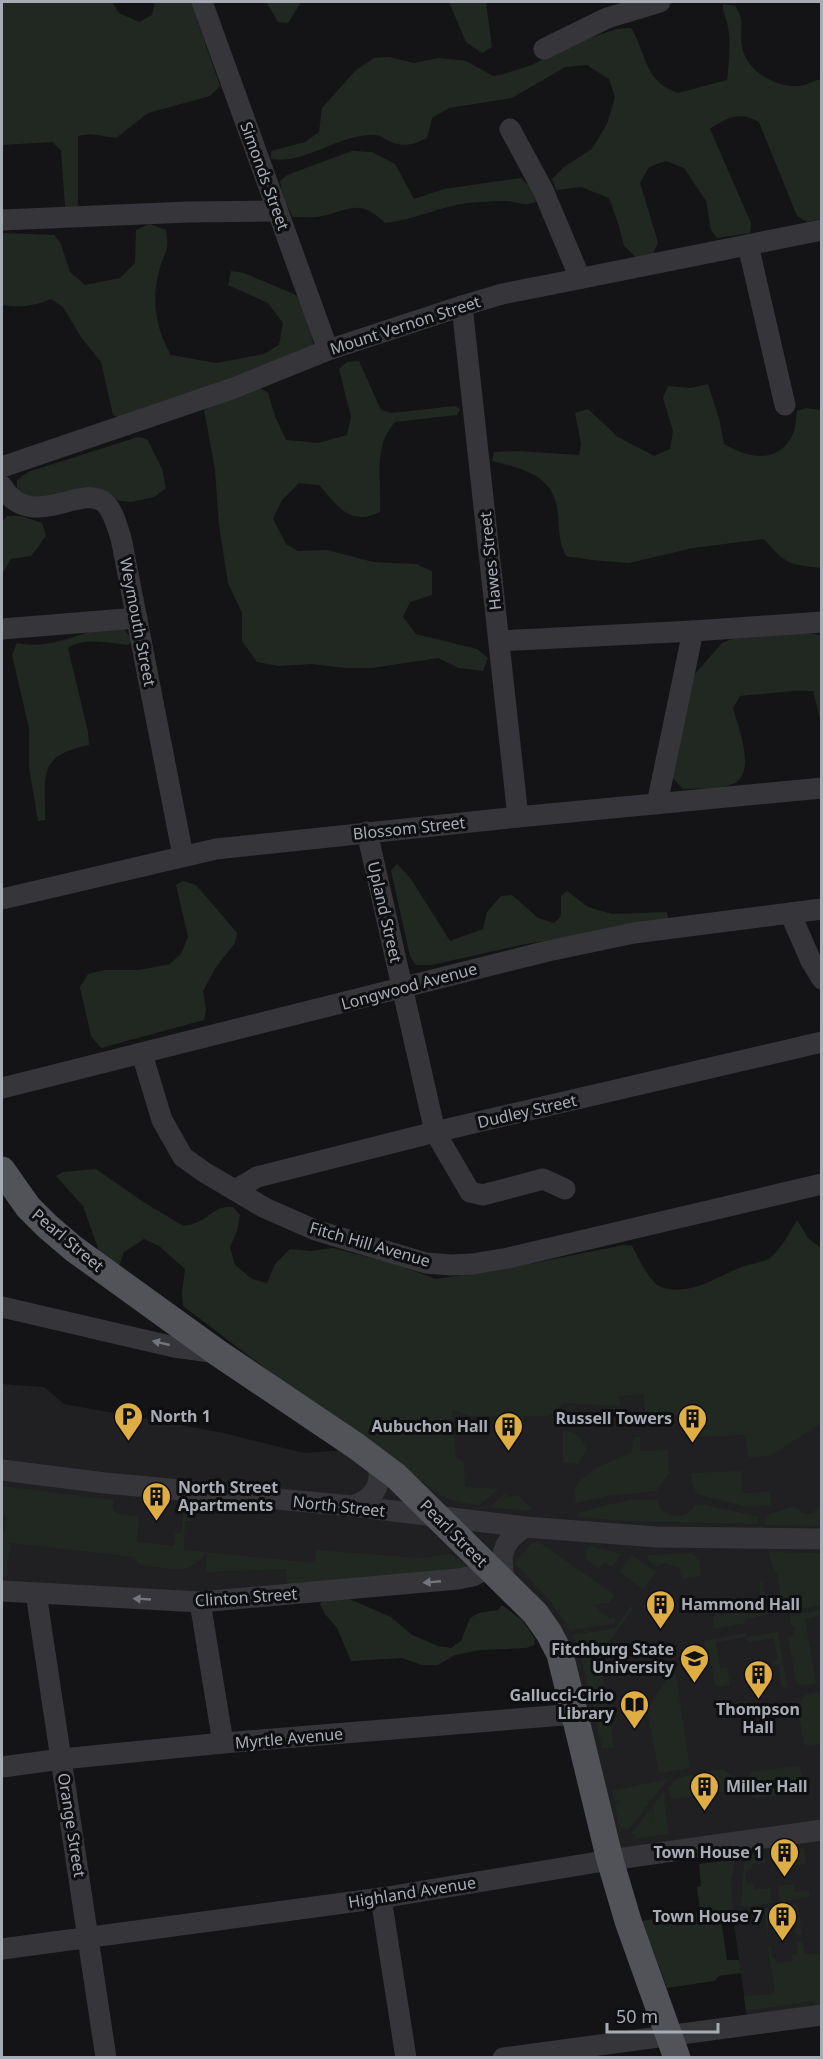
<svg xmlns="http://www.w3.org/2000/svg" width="823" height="2059" font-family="'Noto Sans',sans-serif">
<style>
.built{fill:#202022}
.green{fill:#212822}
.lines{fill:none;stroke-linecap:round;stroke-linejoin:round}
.minor{stroke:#36363a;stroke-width:21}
.major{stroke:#525359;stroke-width:27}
.oneway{fill:#74767d}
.labels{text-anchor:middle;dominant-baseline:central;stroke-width:6;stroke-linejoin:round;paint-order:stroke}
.street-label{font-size:16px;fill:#a7abb4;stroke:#0f0f11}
.poi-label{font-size:16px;font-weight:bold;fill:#a7abb4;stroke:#0f0f11;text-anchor:end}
</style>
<rect width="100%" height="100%" fill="#141416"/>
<polygon class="built" points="821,1356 821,2015 748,2025 723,1844 610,1860 560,1654 488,1568 200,1602 2,1591 2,1384 44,1387 64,1404 219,1432 304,1453 361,1449 473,1360"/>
<g class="green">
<polygon points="2,2 112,2 119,13 139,22 152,15 155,2 191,2 220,86 210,96 148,113 116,138 90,134 78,136 78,205 71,210 65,206 61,150 52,142 2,145"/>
<polygon points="257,2 301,2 288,23 278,22 267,3"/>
<polygon points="449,2 486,2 492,47 482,53 466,42"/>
<path d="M723,4L735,6C746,21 739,29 742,46C745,70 775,88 799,86C806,85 814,81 821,79V219L807,222L797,216L759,122C740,111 727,117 710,129L751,223L750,233L717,238L711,230L706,201L684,168L666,161L649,167L640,183L658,242L653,254L637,258L624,246L618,223L609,198L581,187L556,190L552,179L564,167L592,149L607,124L615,97L609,79L587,65L565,67L512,98L449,108L432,118L427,138C412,145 403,148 387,140C384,138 379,135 375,135C340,133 304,165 271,159V151L305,142L319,132L322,108L356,70L374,58L389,57L414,63L439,58L466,61L493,76L500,75L532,65L575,43L617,29L631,28C643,46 644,70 661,84C665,88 673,91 678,93L727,80C729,63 731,44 728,27C727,19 722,12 723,4Z"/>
<path d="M352,151L372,152L395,164L414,199L444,189L521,178L531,188L536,202C521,207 518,201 504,201C492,201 479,202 467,203C439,207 413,220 385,223C360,199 352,209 323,216C314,218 303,217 293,217L284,200L280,181L287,175Z"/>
<path d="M150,224L166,230C170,252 164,252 159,271C151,301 156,329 171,355L216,363L264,354L279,345L283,323L268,303L228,285L231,271L244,273L296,295L306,313L314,347L308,353L120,418L113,415L101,362L81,337L63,307L51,299C34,306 20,308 2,305V233L54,235L61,244L70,272L85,285L120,278L135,263L136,230Z"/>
<path d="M359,361L381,410L391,413L455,406L460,409L457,415L395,422C372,447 382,481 380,512C350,527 337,505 319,485L299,483L282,500L273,519L286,544L298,551L327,550L373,562L416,564L432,571V595L410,602L403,617L416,634L477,649L488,658L483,671L459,668L438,658L372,668H345L312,664L278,666L257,662L242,641V613L228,583L219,525L215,470L204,410L257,386L268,393L275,416L286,440L318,443L347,435L351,417L339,369L347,362Z"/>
<path d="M708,384L719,419L724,444C749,459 781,465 794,431C796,425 796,417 797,411L806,408L821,410V568C789,564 786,565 764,539L693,548L629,563L591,560L566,556C559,543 559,530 558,515C556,476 524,469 492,461L494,452L517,451L579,455L581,444L575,413L588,409L618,437L654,456L670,449L673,431L663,398L668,386L690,388Z"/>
<polygon points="138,437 147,439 162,469 166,488 154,497 132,502 120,501 103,493 37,500 17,491 17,480 28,472"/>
<polygon points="7,516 21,516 42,523 46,536 31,556 11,559 2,574 2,522"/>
<path d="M105,626L123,628L133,641L128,645C108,643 85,637 68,648L88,732L89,745C36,756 46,775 45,820L38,821L29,766V728L12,655L17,643C46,650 79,635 105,626Z"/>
<path d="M749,632H798L821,635V723L813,691H792L740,696L733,708C738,728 759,777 730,785C716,790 698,788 683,789L673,778L671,754L695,674L722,643Z"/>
<polygon points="397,864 411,879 450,941 483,929 487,912 501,896 512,895 538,918 554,923 561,916 561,896 567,891 588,907 612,914 667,912 668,919 521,945 431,965 416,965 410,956 391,871"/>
<polygon points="183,881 196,885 237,933 235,943 216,967 203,991 206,1010 204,1020 101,1048 91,1036 80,987 88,974 104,970 139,970 170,964 181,954 188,937 176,885"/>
<path d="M96,1169L142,1201L183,1226C188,1225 194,1224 198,1222C212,1215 217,1205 233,1207L240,1215L237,1231L230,1247L235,1265L252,1279L267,1283L275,1264L290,1249L312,1251L333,1248L395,1264L436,1279L514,1267L624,1245L632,1246C638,1257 649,1282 661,1287C688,1297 715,1278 739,1268C748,1264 762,1263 770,1258C781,1249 790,1232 797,1220L808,1238L821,1248V1423L770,1456L748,1457L746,1435L697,1437L695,1415L645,1417L644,1394L619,1396L620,1406L564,1403L548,1416H523V1421H497V1416H470L453,1410L452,1417L456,1457L464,1463L465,1487L499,1489L479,1505C456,1502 439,1499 422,1480L418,1484L183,1306L182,1293L185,1269L159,1246L144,1239L124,1252L119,1266L99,1251L83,1206L56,1176L63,1172Z"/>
<path d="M563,1430C574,1431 584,1438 586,1450L578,1464L563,1463Z"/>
<polygon points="633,1437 640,1437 640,1451 668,1450 669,1473 656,1491 607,1496 576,1503 574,1489 582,1479 598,1467 632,1452"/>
<polygon points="741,1471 742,1493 770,1492 771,1505 749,1507 697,1494 692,1483 691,1473"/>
<path d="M2,1486L113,1500V1509L118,1514L139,1517L137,1542L174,1546L175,1533H181L184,1507L195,1508L194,1521H185L184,1550L315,1563L316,1550L419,1558L449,1554L455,1557L468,1568L287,1585L286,1569L205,1572L207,1553C187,1577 170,1568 142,1565L138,1563L135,1557L11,1543L6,1577H2V1532H4L7,1516L2,1515Z"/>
<polygon points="504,1494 509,1497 518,1495 531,1508 531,1511 490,1507"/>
<path d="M631,1500H657L661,1510C674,1519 689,1518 696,1504L704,1505L757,1516V1524L627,1521L577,1517V1513L615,1503Z"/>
<polygon points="821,1504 821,1526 765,1525 765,1516 794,1506 803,1514 812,1514"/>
<polygon points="537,1541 615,1595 609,1603 595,1604 597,1610 611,1619 613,1617 616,1619 613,1624 570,1630 552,1603 515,1563 531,1544"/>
<polygon points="591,1546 621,1554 612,1567 604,1562 599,1569 587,1560 585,1551"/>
<polygon points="769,1552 821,1553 821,1605 783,1612 777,1573 774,1573"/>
<polygon points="692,1553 699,1561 701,1576 682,1579 679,1567 662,1563 658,1567 647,1559 649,1555"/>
<polygon points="632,1555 656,1572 643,1589 619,1572"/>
<polygon points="762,1582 768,1614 745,1620 745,1623 714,1629 713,1620 716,1612 721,1615 762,1608 759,1583"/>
<polygon points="347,1598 391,1617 412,1635 438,1646 451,1648 461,1641 470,1618 479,1613 498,1610 502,1605 523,1621 535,1639 534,1645 526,1648 480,1650 455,1655 438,1665 422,1665 402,1658 351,1661 337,1628 325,1614 320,1604 323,1600"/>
<polygon points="631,1606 633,1608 606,1646 606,1644 579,1649 573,1635 615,1628"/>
<polygon points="821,1610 821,1615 805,1619 816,1684 800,1685 796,1682 788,1637 793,1636 795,1628 791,1625 789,1616"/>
<polygon points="778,1632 787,1687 781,1687 779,1665 773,1666 772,1661 778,1660 774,1638 748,1642 747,1637 716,1642 720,1668 727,1667 730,1685 719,1687 715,1685 713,1669 708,1661 704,1641 746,1633 747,1637"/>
<polygon points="598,1649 606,1695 591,1698 580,1653"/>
<polygon points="672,1672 676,1676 690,1768 659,1773 647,1709"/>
<polygon points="821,1692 821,1744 809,1746 804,1744 798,1707 805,1695"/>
<polygon points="606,1700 614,1747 602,1749 592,1702"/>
<polygon points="799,1766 805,1786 802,1791 757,1798 752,1797 748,1777 750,1772"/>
<polygon points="723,1769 739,1781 740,1789 706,1794 704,1772"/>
<polygon points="692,1775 698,1795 670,1799 668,1788 677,1778"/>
<polygon points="668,1779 650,1802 643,1797 649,1803 628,1830 626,1828 620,1830 615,1805 621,1798 614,1803 612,1791"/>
<polygon points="664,1792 665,1799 664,1800 669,1834 633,1839 637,1836 632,1833 652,1807 653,1824 653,1806"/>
<polygon points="804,1848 806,1866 805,1864 787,1867 785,1860 774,1861 773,1852"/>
<polygon points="764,1853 766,1862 752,1865 752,1869 745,1871 747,1885 753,1884 754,1890 770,1888 772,1903 745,1907 741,1905 743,1872 746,1856"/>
<polygon points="729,1858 735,1860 731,1881 733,1911 720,1913 727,1960 739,1960 741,1973 719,1976 714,1981 667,1988 642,1921 700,1912 697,1887 701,1886 699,1864 722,1861"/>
<polygon points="794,1884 795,1892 809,1890 810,1897 780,1902 778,1886"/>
<polygon points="795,1904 798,1907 802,1934 796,1935 794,1921 791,1921 790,1916 770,1919 771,1924 768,1924 769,1938 768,1938 764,1909"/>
<polygon points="797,1942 802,1942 805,1955 821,1953 821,2004 815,2005 813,2001 746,2011 744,1996 775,1994 768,1947 771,1947 772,1958 775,1958 776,1963 793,1961 792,1955 798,1954"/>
</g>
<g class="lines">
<g class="minor">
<polyline points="202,2 328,350"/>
<polyline points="544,49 607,18 660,2"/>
<polyline points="510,129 543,190 580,278"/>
<polyline points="2,220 188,212 277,211"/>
<polyline points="748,245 785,405"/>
<polyline points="462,306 518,817"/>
<polyline points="2,467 234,388 328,350 462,306 502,294 558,283 822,230"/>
<path d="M2,486C30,534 82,482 105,503C114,512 117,527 121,538L183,856"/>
<polyline points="2,629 137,618"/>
<polyline points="499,641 693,631"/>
<polyline points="657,804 693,631 822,622"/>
<polyline points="367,832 435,1132 470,1192 483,1195 543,1179 565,1189"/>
<polyline points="2,899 216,849 518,817 822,788"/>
<polyline points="790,913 811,961 822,979"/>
<polyline points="142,1054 162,1120 183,1157 204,1172 265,1208 315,1230 426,1263 451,1265 472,1264 508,1258 822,1184"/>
<polyline points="2,1088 548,951 634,933 822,909"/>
<polyline points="235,1190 257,1177 435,1132 822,1042"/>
<polyline points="2,1307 174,1347 218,1353"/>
<polyline points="2,1470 105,1483 352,1506 525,1527 657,1537 822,1539"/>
<path d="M352,1506C374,1500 385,1482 376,1461"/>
<path d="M505,1582C499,1556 501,1542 525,1527"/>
<polyline points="2,1591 200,1602 458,1579 473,1576 488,1568"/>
<polyline points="36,1593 106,2058"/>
<polyline points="200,1602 223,1743"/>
<polyline points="2,1767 62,1759 223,1743 576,1714"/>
<polyline points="381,1898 406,2058"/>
<polyline points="2,1949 381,1898 610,1860 822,1830"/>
<polyline points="503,2058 822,2015"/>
</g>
<polyline class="major" points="2,1170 28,1207 47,1226 74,1249 218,1353 356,1446 396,1476 535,1613 549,1633 560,1654 610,1860 628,1921 677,2058"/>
</g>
<defs><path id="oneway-solid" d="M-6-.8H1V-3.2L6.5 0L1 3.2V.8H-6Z" transform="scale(1.5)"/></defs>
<g class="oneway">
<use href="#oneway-solid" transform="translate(161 1343) rotate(-167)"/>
<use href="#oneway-solid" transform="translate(432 1582) rotate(175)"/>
<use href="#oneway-solid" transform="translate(142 1599) rotate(-177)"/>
</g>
<defs>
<symbol id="parking-pin" viewBox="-11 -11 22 30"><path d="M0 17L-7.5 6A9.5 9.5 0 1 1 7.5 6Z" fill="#dead44" stroke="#0f0f11"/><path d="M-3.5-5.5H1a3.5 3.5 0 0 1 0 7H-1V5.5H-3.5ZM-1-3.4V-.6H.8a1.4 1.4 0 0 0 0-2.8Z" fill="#111"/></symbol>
<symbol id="building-pin" viewBox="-11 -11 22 30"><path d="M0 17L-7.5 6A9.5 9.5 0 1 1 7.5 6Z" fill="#dead44" stroke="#0f0f11"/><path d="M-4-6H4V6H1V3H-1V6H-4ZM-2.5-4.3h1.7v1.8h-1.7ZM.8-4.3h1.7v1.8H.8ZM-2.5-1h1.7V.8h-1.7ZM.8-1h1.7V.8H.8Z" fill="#111"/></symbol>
<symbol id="university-pin" viewBox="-11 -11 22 30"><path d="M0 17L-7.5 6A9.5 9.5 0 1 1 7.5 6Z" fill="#dead44" stroke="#0f0f11"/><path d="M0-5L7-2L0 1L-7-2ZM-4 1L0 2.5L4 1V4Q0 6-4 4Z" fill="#111"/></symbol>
<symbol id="library-pin" viewBox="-11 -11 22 30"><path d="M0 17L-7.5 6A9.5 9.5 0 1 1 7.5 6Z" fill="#dead44" stroke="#0f0f11"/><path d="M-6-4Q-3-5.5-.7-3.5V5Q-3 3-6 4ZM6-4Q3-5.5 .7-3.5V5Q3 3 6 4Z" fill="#111"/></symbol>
</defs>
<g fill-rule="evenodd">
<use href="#parking-pin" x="112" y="1400" width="33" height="45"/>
<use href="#building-pin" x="676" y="1402" width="33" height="45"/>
<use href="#building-pin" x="492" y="1410" width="33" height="45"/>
<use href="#building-pin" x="140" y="1480" width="33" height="45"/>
<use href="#building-pin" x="644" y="1588" width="33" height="45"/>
<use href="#university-pin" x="678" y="1642" width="33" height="45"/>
<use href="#building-pin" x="742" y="1658" width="33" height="45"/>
<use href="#library-pin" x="618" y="1688" width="33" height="45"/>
<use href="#building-pin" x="688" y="1770" width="33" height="45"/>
<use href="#building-pin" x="768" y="1836" width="33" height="45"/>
<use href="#building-pin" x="766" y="1900" width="33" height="45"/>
</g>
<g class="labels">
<g class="street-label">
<text transform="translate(265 176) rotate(70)">Simonds Street</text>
<text transform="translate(405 325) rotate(-18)">Mount Vernon Street</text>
<text transform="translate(490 561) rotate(-96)">Hawes Street</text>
<text transform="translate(138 622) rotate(79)">Weymouth Street</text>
<text transform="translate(409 828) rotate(-6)">Blossom Street</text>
<text transform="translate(385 912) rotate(77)">Upland Street</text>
<text transform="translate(409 986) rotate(-15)">Longwood Avenue</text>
<text transform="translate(527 1111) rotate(-13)">Dudley Street</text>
<text transform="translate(68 1240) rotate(40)">Pearl Street</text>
<text transform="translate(370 1244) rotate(16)">Fitch Hill Avenue</text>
<text transform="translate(339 1506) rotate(6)">North Street</text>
<text transform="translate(454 1533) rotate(45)">Pearl Street</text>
<text transform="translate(246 1597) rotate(-4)">Clinton Street</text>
<text transform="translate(289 1738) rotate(-5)">Myrtle Avenue</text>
<text transform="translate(72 1825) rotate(81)">Orange Street</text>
<text transform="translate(412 1892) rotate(-9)">Highland Avenue</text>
</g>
<g class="poi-label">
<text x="150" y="1416" text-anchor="start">North 1</text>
<text x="672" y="1418">Russell Towers</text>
<text x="488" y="1426">Aubuchon Hall</text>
<text x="178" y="1487" text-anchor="start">North Street<tspan x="178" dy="18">Apartments</tspan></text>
<text x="681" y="1604" text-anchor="start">Hammond Hall</text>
<text x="674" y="1649">Fitchburg State<tspan x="674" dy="18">University</tspan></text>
<text x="614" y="1695">Gallucci-Cirio<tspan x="614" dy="18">Library</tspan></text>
<text x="758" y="1709" text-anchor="middle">Thompson<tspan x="758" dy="18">Hall</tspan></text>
<text x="726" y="1786" text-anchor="start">Miller Hall</text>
<text x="763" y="1852">Town House 1</text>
<text x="762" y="1916">Town House 7</text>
</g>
</g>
<rect width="823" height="2059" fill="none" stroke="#a7abb4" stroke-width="6"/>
<path d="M607 2023v9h111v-9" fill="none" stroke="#a7abb4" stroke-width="3"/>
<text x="616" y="2023" font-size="18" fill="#a7abb4" stroke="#0f0f11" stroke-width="4.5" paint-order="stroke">50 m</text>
</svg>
